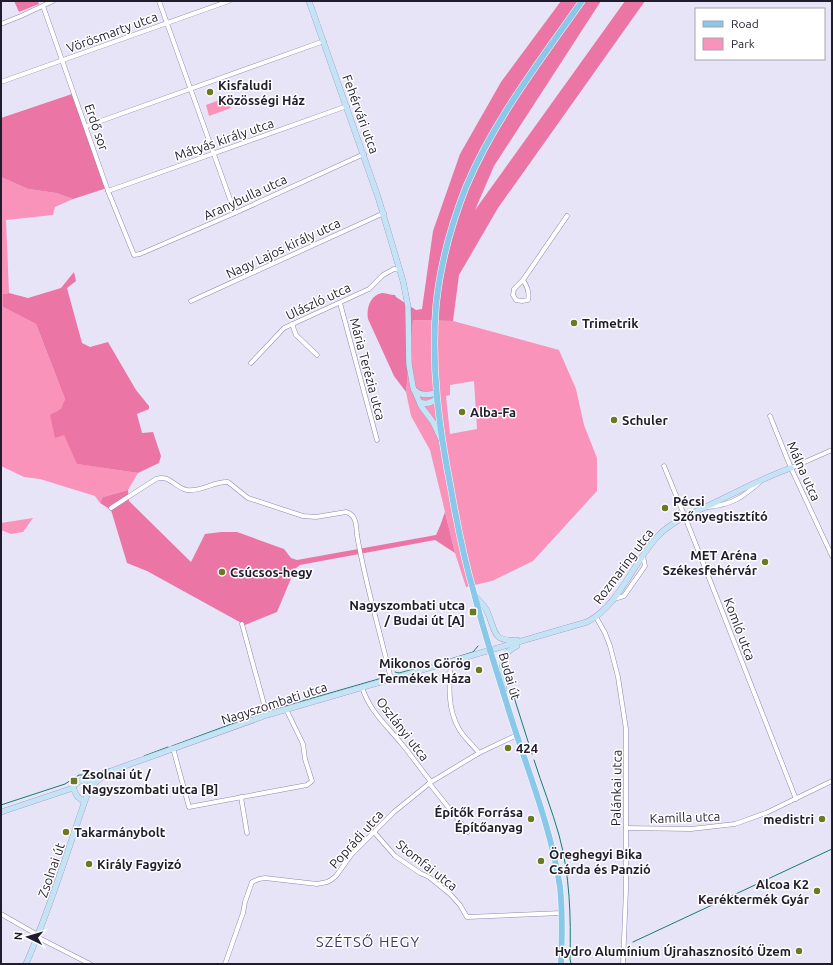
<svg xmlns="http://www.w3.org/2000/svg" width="833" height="965" font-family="Ubuntu,sans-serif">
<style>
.green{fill:#f993b9;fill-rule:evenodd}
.forest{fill:#eb76a5}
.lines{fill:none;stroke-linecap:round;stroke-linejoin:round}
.stream{stroke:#107f72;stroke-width:1}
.street-casing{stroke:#9286b3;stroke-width:5}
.secondary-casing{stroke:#9286b3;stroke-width:6}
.primary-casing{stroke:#fff;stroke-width:7}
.street{stroke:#fff;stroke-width:4}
.secondary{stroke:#c4e3f4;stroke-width:5.5}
.primary{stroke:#89c8e9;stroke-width:6}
.poi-dot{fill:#6d7823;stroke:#fff;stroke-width:1.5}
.labels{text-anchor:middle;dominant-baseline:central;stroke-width:3;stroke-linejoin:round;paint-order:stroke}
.street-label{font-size:13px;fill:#211c2d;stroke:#fff}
.poi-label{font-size:13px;font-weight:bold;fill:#211c2d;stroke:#fff;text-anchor:start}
.quarter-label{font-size:15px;letter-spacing:1px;fill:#473b63;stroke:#fff}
</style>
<rect width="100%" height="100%" fill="#e8e4f8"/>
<g class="green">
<polygon points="227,97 231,108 209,116 206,105"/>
<polygon points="1,177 28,189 56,193 73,199 55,207 53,215 6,220 9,293 3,294 3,307 36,324 65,399 62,409 64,434 78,464 138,473 128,490 103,497 100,503 95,496 40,479 24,477 1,466"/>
<path d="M413,320L453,321L559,350L576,389L584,425L597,458V491L533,561L492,581L466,587L455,553L430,450L411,416L406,392ZM474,381L477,429L450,434L446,396L450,395V385Z"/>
<polygon points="33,518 23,532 11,534 1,530 1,523"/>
</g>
<g class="forest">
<polygon points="14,1 38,1 39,4 19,12"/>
<path d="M561,1H601L494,166L475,210L625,1H645L498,208L459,275L453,321L413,320L406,392L394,376L368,319C366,309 370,295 382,293C386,293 390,295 395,295L396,297L416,310L422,309L433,231L460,154L501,82Z"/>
<polygon points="75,93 107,188 73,199 56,193 28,189 1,177 1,118"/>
<polygon points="74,272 76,281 67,288 82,343 90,347 108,342 136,390 149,406 149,409 137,414 142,433 153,432 161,456 159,463 138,473 77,464 64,435 55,438 50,415 61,409 65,399 36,324 3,307 3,294 9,293 28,298 61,288"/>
<polygon points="128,490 129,501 191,562 205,534 221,532 237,532 284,549 291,558 297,560 436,535 440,526 445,512 455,553 435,540 300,565 295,569 277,612 245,625 147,571 127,563 111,510 100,503 103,497"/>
</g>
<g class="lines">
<g class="stream">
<polyline points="441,662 473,652 478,646"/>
<polyline points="395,672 399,673 425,666"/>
<polyline points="513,694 532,754"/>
<polyline points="271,710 382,678 385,674"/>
<polyline points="172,746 261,713"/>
<polyline points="144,756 168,747"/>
<path d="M534,760C542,785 552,810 559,835C570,875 571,917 570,959L571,964"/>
<polyline points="1,805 65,784 79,775 92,775 109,769"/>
<polyline points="633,942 832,849"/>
</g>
<defs>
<g id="street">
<polyline points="159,1 235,213"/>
<polyline points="43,6 108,191 134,255 140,254 235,213 364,154"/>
<polyline points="1,24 21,16 53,1"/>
<polyline points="1,82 229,1"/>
<polyline points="87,126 324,41"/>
<polyline points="108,191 347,106"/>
<path d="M523,280C527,286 530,292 528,300L522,301L516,300L513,295L514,289L523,280L567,216"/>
<polyline points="191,301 384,213"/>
<polyline points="340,303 377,440"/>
<polyline points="292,324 296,335 317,355"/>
<polyline points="251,363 284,328 369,289 383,275 394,269 400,270"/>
<polyline points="770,416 791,468 832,556"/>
<polyline points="664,466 687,522 796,799"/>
<polyline points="791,468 832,450"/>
<path d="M708,507C732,505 743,497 760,482"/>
<path d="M111,508L156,479C170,474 175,488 187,490C202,492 214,481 228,482L248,498L303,516L316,517L346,512C357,515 356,526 357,535C365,583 380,631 391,679"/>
<polyline points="614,599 624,596 645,566 643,556"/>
<polyline points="596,617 605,633 610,646 618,677 626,729 626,890 623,964"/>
<polyline points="242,624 267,715"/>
<path d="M451,662C449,685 447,708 459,729C464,738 473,745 479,753"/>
<path d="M362,687C369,710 386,725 401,743C411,755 421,769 431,782"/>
<polyline points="173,748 189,807 307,785 312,781 305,759 303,744 286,709"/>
<polyline points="429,783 468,832"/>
<polyline points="241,797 247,833"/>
<polyline points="626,828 691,829 735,824 766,813 832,781"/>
<polyline points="374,832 395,856 420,873 429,877 450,894 460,905 467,917 562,913"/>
<polyline points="1,914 36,934 41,939 90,964"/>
<polyline points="225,964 243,913 245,902 252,882 259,879 265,878 317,884 327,882 331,880 336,876 351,855 394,812 431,782 479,753 517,735"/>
</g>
<g id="secondary">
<polyline points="309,1 378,197 403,281 408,306 409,364 413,387 421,406 433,422 441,439"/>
<path d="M414,390C421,396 428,395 436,393"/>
<path d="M420,402C426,405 431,403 436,399"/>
<path d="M475,596C479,601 485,606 487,611C496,630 491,642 517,640"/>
<path d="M504,690C503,672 497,655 517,646"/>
<polyline points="73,788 77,796 84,802"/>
<path d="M1,812L73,788C77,779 87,778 95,783"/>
<path d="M26,964C50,909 67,852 87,795C92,784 100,777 111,771L267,715L587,622C620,605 633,562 658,536C673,520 696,512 716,502C740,490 765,477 791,468"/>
</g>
<path id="primary" d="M561,964C562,938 563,913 560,887C551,827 527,769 509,711C497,672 484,633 474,593C464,559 457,524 451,489C439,428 431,368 436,306C440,266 451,225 466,187C494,120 540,61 582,1"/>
</defs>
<use href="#street" class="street-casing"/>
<use href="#secondary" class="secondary-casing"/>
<use href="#primary" class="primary-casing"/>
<use href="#street" class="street"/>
<use href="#secondary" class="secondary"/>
<use href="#primary" class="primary"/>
</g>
<g class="poi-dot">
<circle cx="210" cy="92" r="4"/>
<circle cx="574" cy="323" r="4"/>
<circle cx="462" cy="412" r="4"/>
<circle cx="614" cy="420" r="4"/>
<circle cx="665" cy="508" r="4"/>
<circle cx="765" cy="562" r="4"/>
<circle cx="222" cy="572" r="4"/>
<rect x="469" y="608" width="8" height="8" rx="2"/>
<circle cx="479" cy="670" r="4"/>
<circle cx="508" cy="748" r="4"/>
<rect x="70" y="777" width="8" height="8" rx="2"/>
<circle cx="531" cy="819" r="4"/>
<circle cx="822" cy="819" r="4"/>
<circle cx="66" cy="832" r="4"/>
<circle cx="541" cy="861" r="4"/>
<circle cx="89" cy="864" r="4"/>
<circle cx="817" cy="891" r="4"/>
<circle cx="799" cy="951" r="4"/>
</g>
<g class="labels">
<g class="street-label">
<text transform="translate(112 32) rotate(-20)">Vörösmarty utca</text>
<text transform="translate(361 114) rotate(70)">Fehérvári utca</text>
<text transform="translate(97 127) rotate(71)">Erdő sor</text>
<text transform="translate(224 139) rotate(-19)">Mátyás király utca</text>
<text transform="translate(245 197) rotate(-25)">Aranybulla utca</text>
<text transform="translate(283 248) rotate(-25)">Nagy Lajos király utca</text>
<text transform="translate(318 301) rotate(-25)">Ulászló utca</text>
<text transform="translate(368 369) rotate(75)">Mária Terézia utca</text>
<text transform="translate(804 471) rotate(66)">Málna utca</text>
<text transform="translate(623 566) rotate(-53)">Rozmaring utca</text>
<text transform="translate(740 629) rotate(69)">Komló utca</text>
<text transform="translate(510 676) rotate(74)">Budai út</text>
<text transform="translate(274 703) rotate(-18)">Nagyszombati utca</text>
<text transform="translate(403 729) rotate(52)">Oszlányi utca</text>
<text transform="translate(616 788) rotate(-89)">Palánkai utca</text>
<text transform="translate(685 817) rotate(-2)">Kamilla utca</text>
<text transform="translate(356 839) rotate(-48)">Poprádi utca</text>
<text transform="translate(427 865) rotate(38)">Stomfai utca</text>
<text transform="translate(51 870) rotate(-71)">Zsolnai út</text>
</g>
<g class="poi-label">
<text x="218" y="85">Kisfaludi<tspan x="218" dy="15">Közösségi Ház</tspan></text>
<text x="582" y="323">Trimetrik</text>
<text x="470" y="412">Alba-Fa</text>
<text x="622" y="420">Schuler</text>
<text x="673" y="501">Pécsi<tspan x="673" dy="15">Szőnyegtisztító</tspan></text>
<text x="757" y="555" text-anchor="end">MET Aréna<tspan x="757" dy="15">Székesfehérvár</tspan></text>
<text x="230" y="572">Csúcsos-hegy</text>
<text x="465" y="605" text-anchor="end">Nagyszombati utca<tspan x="465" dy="15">/ Budai út [A]</tspan></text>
<text x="471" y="663" text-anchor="end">Mikonos Görög<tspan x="471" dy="15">Termékek Háza</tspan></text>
<text x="516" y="748">424</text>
<text x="82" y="774">Zsolnai út /<tspan x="82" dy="15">Nagyszombati utca [B]</tspan></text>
<text x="523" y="812" text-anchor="end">Építők Forrása<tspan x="523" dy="15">Építőanyag</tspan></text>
<text x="814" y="819" text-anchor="end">medistri</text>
<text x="74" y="832">Takarmánybolt</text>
<text x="549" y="854">Öreghegyi Bika<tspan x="549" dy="15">Csárda és Panzió</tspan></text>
<text x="97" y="864">Király Fagyizó</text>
<text x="809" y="884" text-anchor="end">Alcoa K2<tspan x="809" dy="15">Keréktermék Gyár</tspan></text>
<text x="791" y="951" text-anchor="end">Hydro Alumínium Újrahasznosító Üzem</text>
</g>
<g class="quarter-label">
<text x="368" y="941">SZÉTSŐ HEGY</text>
</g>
</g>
<rect width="833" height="965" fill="none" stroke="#211c2d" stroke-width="4"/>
<rect x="695" y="8" width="130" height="52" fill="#ffffff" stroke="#a6a4ab"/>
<rect x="703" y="21" width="20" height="6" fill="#89c8e9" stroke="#a6a4ab"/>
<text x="731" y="28" font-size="12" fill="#211c2d">Road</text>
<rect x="703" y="38" width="20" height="12" fill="#f993b9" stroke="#a6a4ab"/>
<text x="731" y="48" font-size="12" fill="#211c2d">Park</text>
<g transform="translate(28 937) rotate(275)" stroke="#ffffff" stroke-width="3" paint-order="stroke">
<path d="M0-3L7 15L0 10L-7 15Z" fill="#211c2d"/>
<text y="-6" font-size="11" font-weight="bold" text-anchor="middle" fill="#211c2d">N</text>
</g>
</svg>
